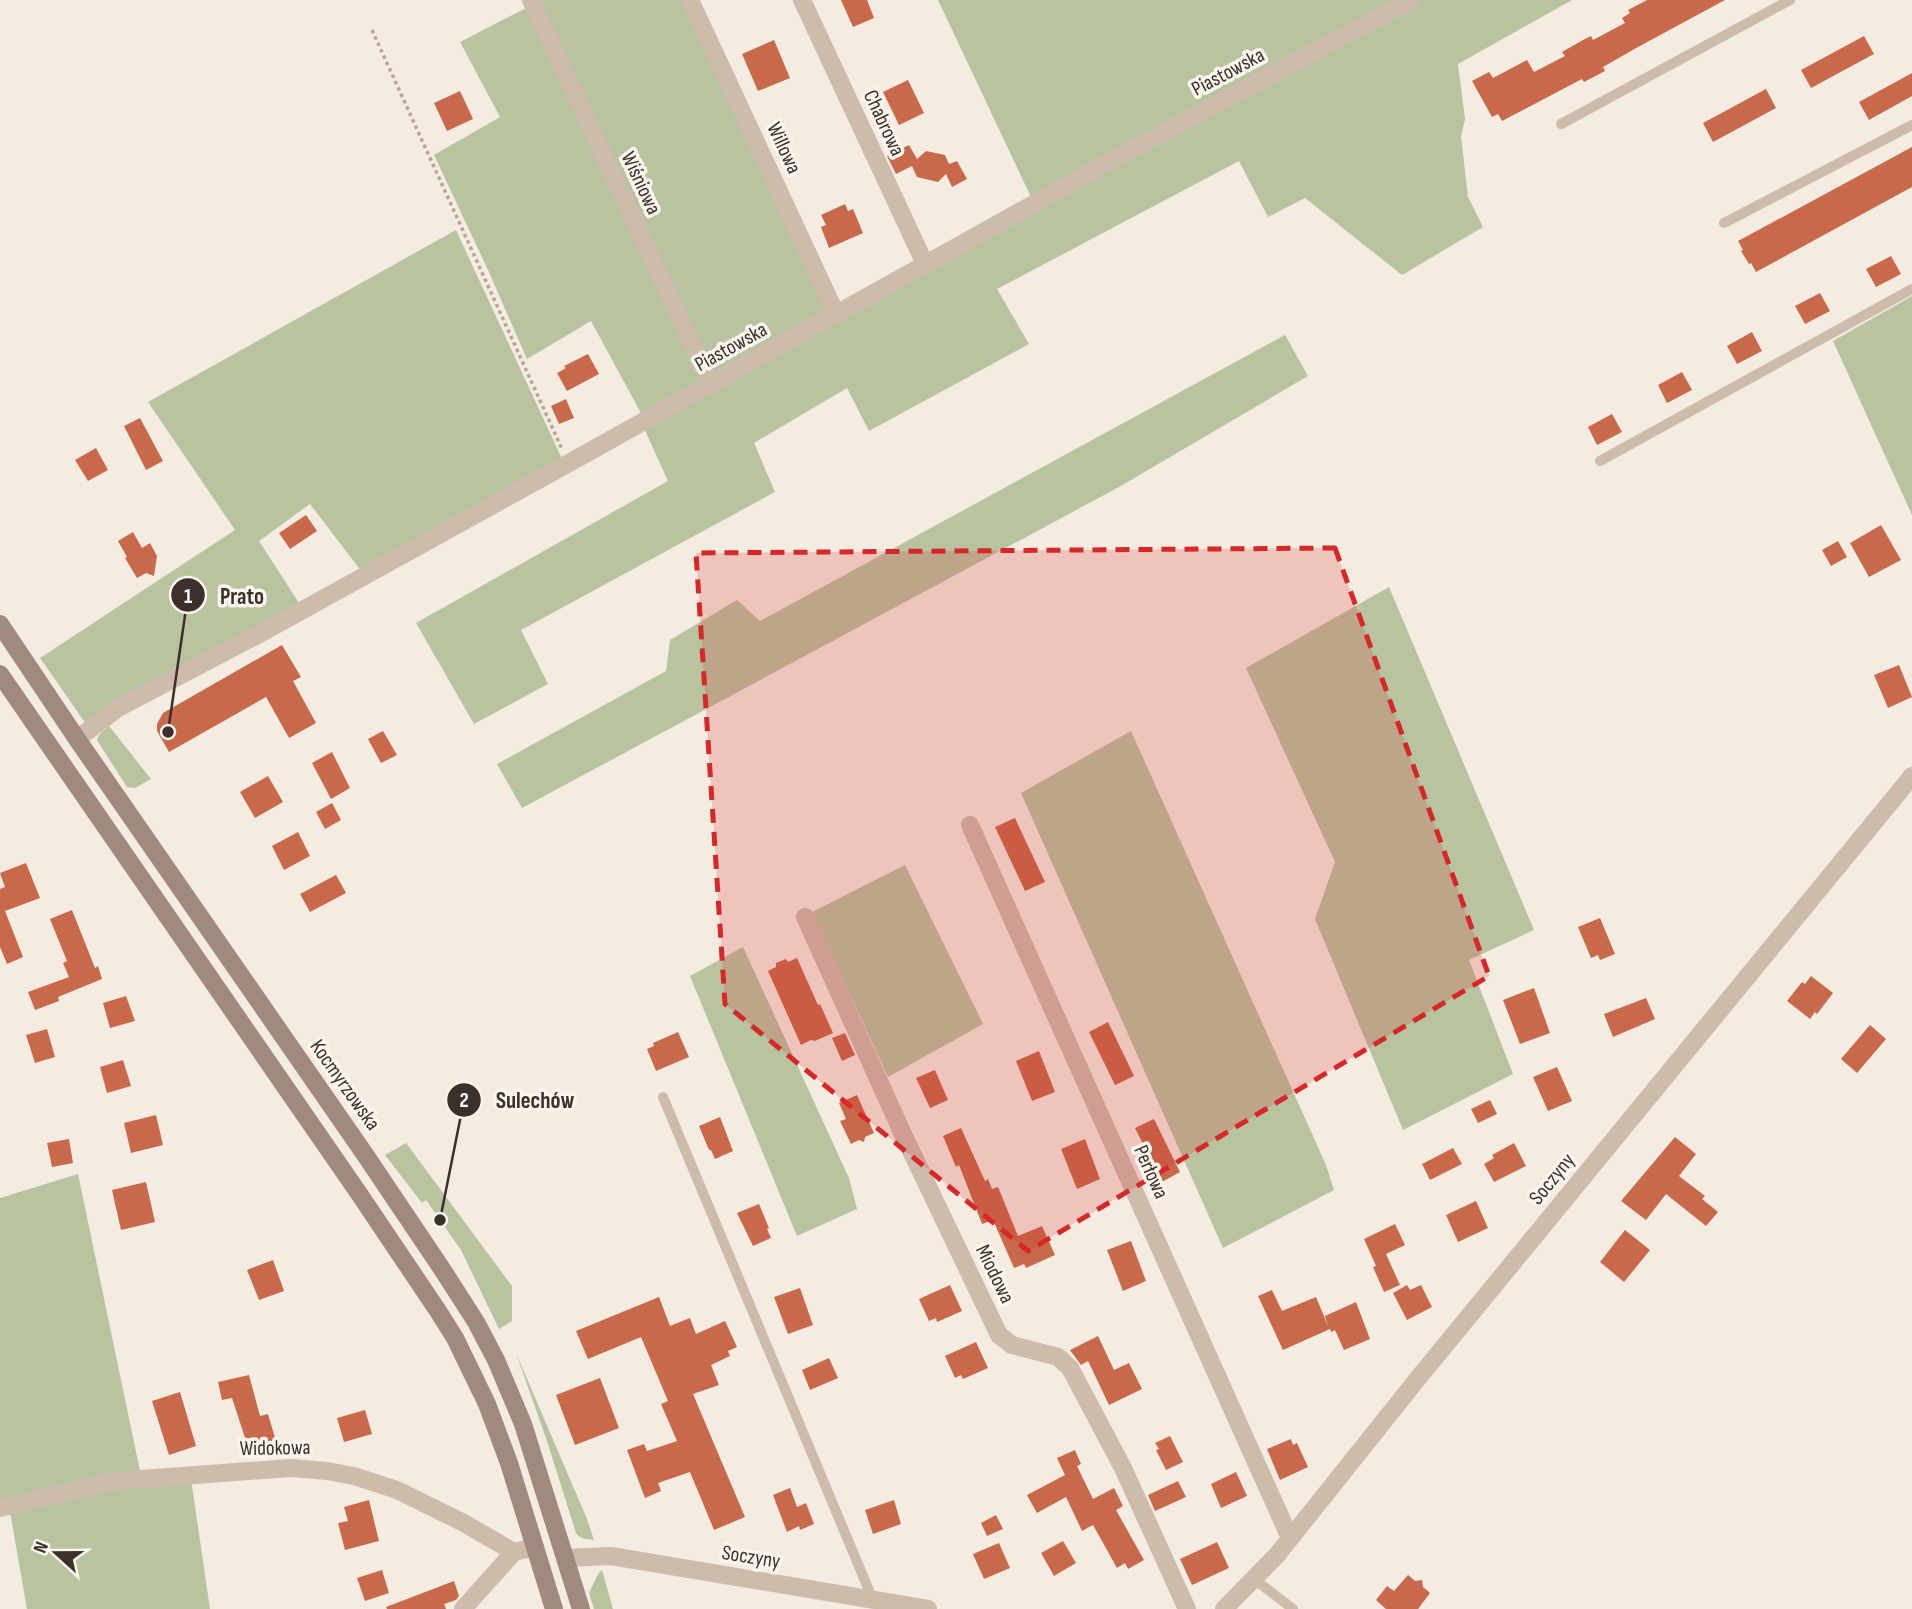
<svg xmlns="http://www.w3.org/2000/svg" width="1912" height="1609" font-family="'Sofia Sans Condensed',sans-serif">
<style>
.green{fill:#b8c4a0}
.building{fill:#c8694b}
.lines{fill:none;stroke-linecap:round;stroke-linejoin:round}
.path{stroke:#b9a596;stroke-width:3.5;stroke-dasharray:3.5 3.5;stroke-linecap:butt}
.lane{stroke:#cdbbac;stroke-width:10}
.street{stroke:#cdbbac;stroke-width:18}
.secondary{stroke:#a18a7d;stroke-width:18}
.marked{fill:#d62828;fill-opacity:0.2;stroke:#d62828;stroke-width:5;stroke-dasharray:14 9;stroke-linejoin:round}
.labels{text-anchor:middle;dominant-baseline:central;stroke-width:7;stroke-linejoin:round;paint-order:stroke}
.street-label{font-size:21px;fill:#3b302b;stroke:#fbf5ee}
.leader{fill:none;stroke:#3b302b;stroke-width:2.5}
.callout-dot{fill:#3b302b;stroke:#fbf5ee;stroke-width:2.5}
.mark-label{font-size:21px;text-anchor:middle;font-weight:bold;fill:#fff}
.callout-label{font-size:23px;text-anchor:middle;font-weight:bold;fill:#3b302b;stroke:#fbf5ee;stroke-width:7;stroke-linejoin:round;paint-order:stroke}
</style>
<rect width="100%" height="100%" fill="#f4ebe1"/>
<g class="green">
<polygon points="535,0 682,0 831,312 713,379"/>
<polygon points="938,0 1395,0 1031,197"/>
<polygon points="1419,0 1572,0 1458,64 1465,119 1461,137 1468,197 1483,227 1402,275 1305,198 1268,217 1239,161 997,289 1029,344 869,431 847,388 754,443 775,492 521,630 548,684 474,724 416,623 668,481 643,426"/>
<polygon points="528,7 704,383 642,415 591,321 527,359 488,270 434,155 500,117 460,42"/>
<polygon points="456,230 563,461 362,572 310,504 259,541 301,606 86,724 40,658 235,530 148,402"/>
<polygon points="1912,296 1912,515 1833,341"/>
<polygon points="1285,335 1308,376 1119,487 522,808 497,764 666,671 670,640 737,600 760,621"/>
<polygon points="1389,587 1534,930 1469,960 1513,1074 1403,1130 1315,919 1335,862 1246,668"/>
<polygon points="109,726 151,779 135,788 127,787 97,740 99,735"/>
<polygon points="1131,731 1326,1165 1334,1190 1223,1248 1021,793"/>
<polygon points="905,865 983,1024 888,1077 812,912"/>
<polygon points="743,947 849,1178 857,1209 797,1236 690,976"/>
<polygon points="406,1143 512,1286 512,1321 499,1329 461,1250 426,1200 422,1203 385,1155"/>
<polygon points="78,1174 140,1471 0,1504 0,1198"/>
<path d="M516,1353L587,1519L594,1540C586,1539 580,1539 576,1533L547,1441Z"/>
<polygon points="191,1479 210,1609 27,1609 10,1512 114,1485"/>
<polygon points="602,1570 613,1609 594,1609 589,1593 598,1574"/>
</g>
<g class="building">
<polygon points="841,0 867,0 874,18 853,27"/>
<polygon points="1647,0 1725,0 1638,47 1603,67 1605,71 1584,82 1582,79 1502,121 1498,114 1492,117 1472,81 1489,72 1493,78 1527,60 1534,72 1565,56 1562,52 1583,40 1591,36 1593,40 1625,23 1622,18 1630,13 1628,10"/>
<polygon points="1864,36 1874,54 1811,88 1801,70"/>
<polygon points="774,40 790,78 758,91 742,54"/>
<polygon points="1912,73 1912,96 1869,120 1859,102"/>
<polygon points="908,80 924,113 899,125 883,92"/>
<polygon points="1766,89 1776,108 1713,142 1703,123"/>
<polygon points="460,91 473,119 447,131 434,103"/>
<polygon points="909,145 917,159 926,151 945,155 949,164 957,161 967,179 952,187 946,174 938,182 917,177 912,166 896,174 887,156"/>
<polygon points="1912,147 1912,187 1756,272 1751,263 1749,264 1741,251 1743,250 1738,241"/>
<polygon points="845,204 848,211 853,209 863,233 829,248 821,227 826,225 821,215"/>
<polygon points="1891,256 1901,274 1876,287 1866,269"/>
<polygon points="1820,293 1830,311 1805,324 1795,306"/>
<polygon points="1752,332 1762,351 1737,364 1727,346"/>
<polygon points="588,354 599,374 567,391 557,373 566,368 564,366"/>
<polygon points="1682,372 1692,390 1667,403 1658,385"/>
<polygon points="566,399 574,418 559,424 551,406"/>
<polygon points="1612,414 1622,432 1597,445 1588,427"/>
<polygon points="140,418 163,461 146,470 124,426"/>
<polygon points="96,448 108,470 88,481 75,460"/>
<polygon points="306,515 317,531 290,549 279,533"/>
<polygon points="1881,525 1901,560 1869,577 1850,543"/>
<polygon points="133,532 142,548 150,543 157,556 154,576 146,573 137,578 125,558 127,557 118,541"/>
<polygon points="1838,541 1847,557 1831,566 1822,550"/>
<polygon points="282,645 301,677 293,681 316,723 289,738 266,697 169,752 157,731 157,724 163,713"/>
<polygon points="1899,665 1912,697 1888,708 1874,675"/>
<polygon points="383,731 397,755 381,763 368,739"/>
<polygon points="332,752 350,788 331,799 312,763"/>
<polygon points="268,776 283,802 255,818 240,792"/>
<polygon points="332,803 341,820 325,829 316,812"/>
<polygon points="1015,818 1045,882 1025,891 995,827"/>
<polygon points="298,832 310,856 284,870 272,846"/>
<polygon points="26,863 40,898 5,911 23,957 7,964 0,947 0,889 5,887 0,873"/>
<polygon points="336,875 346,893 310,912 300,894"/>
<polygon points="72,910 95,968 98,966 102,979 58,997 59,1001 35,1010 28,992 69,977 63,963 67,961 50,919"/>
<polygon points="1600,918 1615,954 1600,960 1598,955 1591,958 1578,927"/>
<polygon points="797,958 818,1005 820,1004 833,1033 815,1041 811,1040 801,1045 768,971 776,967 776,963 786,959 788,962"/>
<polygon points="1811,976 1833,993 1817,1014 1815,1012 1810,1019 1787,1001 1802,982 1805,984"/>
<polygon points="1534,988 1550,1033 1520,1044 1503,1000"/>
<polygon points="126,996 135,1021 110,1028 103,1003"/>
<polygon points="1646,998 1655,1019 1613,1037 1604,1014"/>
<polygon points="1108,1022 1134,1076 1115,1085 1089,1032"/>
<polygon points="1870,1025 1886,1039 1857,1073 1841,1059"/>
<polygon points="47,1029 55,1057 35,1063 26,1035"/>
<polygon points="678,1032 689,1057 656,1071 647,1049 654,1046 653,1043"/>
<polygon points="845,1033 855,1055 842,1061 832,1038"/>
<polygon points="1039,1051 1055,1092 1032,1101 1016,1061"/>
<polygon points="123,1060 131,1086 107,1093 100,1067"/>
<polygon points="1557,1067 1572,1101 1548,1111 1533,1077"/>
<polygon points="935,1070 948,1100 930,1108 916,1078"/>
<polygon points="857,1095 874,1133 865,1137 864,1142 859,1140 851,1144 840,1121 846,1119 839,1103"/>
<polygon points="1490,1100 1497,1114 1478,1123 1471,1109"/>
<polygon points="156,1115 163,1145 131,1153 124,1123"/>
<polygon points="720,1117 733,1151 715,1159 711,1150 709,1150 699,1126"/>
<polygon points="1154,1119 1180,1172 1162,1182 1135,1128"/>
<polygon points="961,1128 985,1181 988,1179 992,1189 998,1187 1018,1236 1042,1226 1055,1255 1026,1268 1024,1264 1014,1268 993,1220 982,1224 959,1165 956,1167 943,1136"/>
<polygon points="1675,1137 1696,1154 1679,1176 1705,1196 1702,1199 1718,1212 1706,1226 1666,1194 1646,1220 1621,1201"/>
<polygon points="69,1139 73,1163 52,1167 47,1143"/>
<polygon points="1085,1139 1100,1179 1077,1189 1061,1149"/>
<polygon points="1514,1143 1526,1166 1494,1182 1484,1164 1494,1158 1492,1155"/>
<polygon points="1453,1148 1462,1164 1430,1180 1422,1164"/>
<polygon points="146,1182 155,1222 121,1230 112,1190"/>
<polygon points="1476,1201 1488,1228 1458,1242 1446,1215"/>
<polygon points="759,1204 769,1228 767,1229 771,1238 753,1246 737,1213"/>
<polygon points="1395,1224 1405,1245 1386,1254 1400,1285 1384,1292 1373,1267 1376,1266 1364,1239"/>
<polygon points="1625,1230 1650,1250 1624,1282 1600,1262"/>
<polygon points="1131,1241 1146,1281 1123,1291 1107,1250"/>
<polygon points="273,1260 284,1291 259,1300 247,1270"/>
<polygon points="950,1285 962,1311 937,1322 936,1318 929,1321 919,1299"/>
<polygon points="1407,1285 1410,1290 1421,1285 1432,1307 1407,1320 1393,1293"/>
<polygon points="800,1288 813,1325 788,1334 774,1297"/>
<polygon points="1272,1290 1282,1311 1316,1297 1328,1326 1325,1316 1356,1302 1370,1339 1344,1350 1335,1330 1331,1332 1330,1329 1283,1350 1258,1296"/>
<polygon points="659,1297 670,1326 690,1318 696,1334 725,1321 737,1347 728,1351 730,1356 711,1365 719,1385 693,1394 745,1517 714,1530 690,1472 658,1483 661,1491 645,1498 627,1450 644,1444 647,1451 677,1441 661,1404 668,1401 641,1337 588,1359 576,1331"/>
<polygon points="1098,1336 1114,1370 1129,1363 1142,1389 1109,1405 1088,1361 1081,1365 1070,1350"/>
<polygon points="976,1342 988,1368 963,1379 961,1375 955,1378 945,1356"/>
<polygon points="829,1358 838,1378 810,1390 802,1370"/>
<polygon points="249,1375 260,1416 268,1414 276,1441 249,1450 232,1398 222,1400 218,1382"/>
<polygon points="600,1378 619,1428 575,1445 556,1395"/>
<polygon points="180,1392 196,1446 169,1455 152,1401"/>
<polygon points="365,1410 372,1434 344,1442 337,1418"/>
<polygon points="1170,1436 1183,1462 1166,1470 1156,1450 1159,1449 1155,1443"/>
<polygon points="1291,1439 1293,1445 1297,1443 1308,1467 1280,1480 1267,1449"/>
<polygon points="1075,1450 1081,1464 1077,1466 1093,1499 1114,1488 1123,1506 1116,1510 1144,1560 1128,1569 1125,1563 1117,1568 1093,1525 1082,1531 1066,1497 1037,1513 1027,1495 1065,1475 1057,1458"/>
<polygon points="1236,1472 1247,1496 1221,1508 1211,1484"/>
<polygon points="1178,1481 1186,1497 1155,1511 1148,1495"/>
<polygon points="790,1488 797,1507 806,1503 814,1524 800,1530 799,1526 787,1532 773,1495"/>
<polygon points="369,1500 379,1541 345,1550 338,1523 348,1521 344,1507"/>
<polygon points="894,1500 901,1524 873,1534 865,1510"/>
<polygon points="996,1515 1003,1529 987,1536 981,1523"/>
<polygon points="1063,1541 1076,1563 1054,1576 1041,1553"/>
<polygon points="1217,1542 1229,1568 1192,1585 1180,1559"/>
<polygon points="999,1543 1010,1568 984,1579 973,1554"/>
<polygon points="382,1570 389,1593 365,1601 357,1578"/>
<polygon points="1408,1575 1415,1581 1422,1580 1423,1587 1430,1593 1418,1609 1386,1609 1376,1600 1387,1586 1394,1591"/>
<polygon points="454,1581 459,1596 456,1600 444,1604 446,1609 387,1609 386,1607"/>
</g>
<g class="lines">
<polyline class="path" points="372,30 562,449"/>
<g class="lane">
<polyline points="1561,124 1790,0"/>
<polyline points="1724,223 1912,125"/>
<polyline points="1600,461 1912,289"/>
<polyline points="663,1097 873,1600"/>
<polyline points="1254,1579 1293,1609"/>
</g>
<g class="street">
<polyline points="531,0 711,385"/>
<polyline points="690,0 836,314"/>
<polyline points="802,0 925,264"/>
<polyline points="77,739 118,708 263,632 569,463 1125,153 1411,0"/>
<polyline points="970,825 1290,1538"/>
<polyline points="805,917 902,1132 999,1335 1012,1345 1058,1357 1070,1368 1123,1468 1187,1609"/>
<polyline points="0,1508 114,1481 291,1468 327,1471 354,1476 397,1490 462,1522 514,1552 535,1547"/>
<polyline points="566,1558 611,1556 928,1609"/>
<polyline points="463,1609 514,1552"/>
<polyline points="1224,1609 1277,1555 1415,1382 1912,776"/>
</g>
<g class="secondary">
<polyline points="0,624 77,739 366,1156 442,1269 476,1322 496,1360 523,1424 581,1609"/>
<polyline points="0,674 360,1195 438,1311 455,1338 487,1404 509,1463 554,1609"/>
</g>
</g>
<path class="marked" d="M1335,548L1489,976L1028,1251L725,1004L696,553Z"/>
<g class="labels">
<g class="street-label">
<text transform="translate(1228 72) rotate(-28)">Piastowska</text>
<text transform="translate(884 123) rotate(65)">Chabrowa</text>
<text transform="translate(784 148) rotate(65)">Willowa</text>
<text transform="translate(641 183) rotate(65)">Wiśniowa</text>
<text transform="translate(731 347) rotate(-29)">Piastowska</text>
<text transform="translate(345 1085) rotate(55)">Kocmyrzowska</text>
<text transform="translate(1151 1172) rotate(66)">Perłowa</text>
<text transform="translate(1552 1179) rotate(-51)">Soczyny</text>
<text transform="translate(995 1274) rotate(64)">Miodowa</text>
<text transform="translate(275 1448) rotate(-1)">Widokowa</text>
<text transform="translate(751 1557) rotate(9)">Soczyny</text>
</g>
</g>
<path class="leader" d="M168 732L188 595M440 1220L464 1100"/>
<g class="callout-dot">
<circle cx="168" cy="732" r="7"/>
<circle cx="440" cy="1220" r="7"/>
<circle cx="188" cy="595" r="18"/>
<circle cx="464" cy="1100" r="18"/>
</g>
<g class="mark-label">
<text x="188" y="603">1</text>
<text x="464" y="1107">2</text>
</g>
<g class="callout-label">
<text x="242" y="604">Prato</text>
<text x="535" y="1108">Sulechów</text>
</g>
<g transform="translate(56 1553) rotate(291)" stroke="#fbf5ee" stroke-width="5" paint-order="stroke">
<path d="M0-5L12 26L0 18L-12 26Z" fill="#3b302b"/>
<text y="-10" font-size="19" font-weight="bold" text-anchor="middle" fill="#3b302b">N</text>
</g>
</svg>
